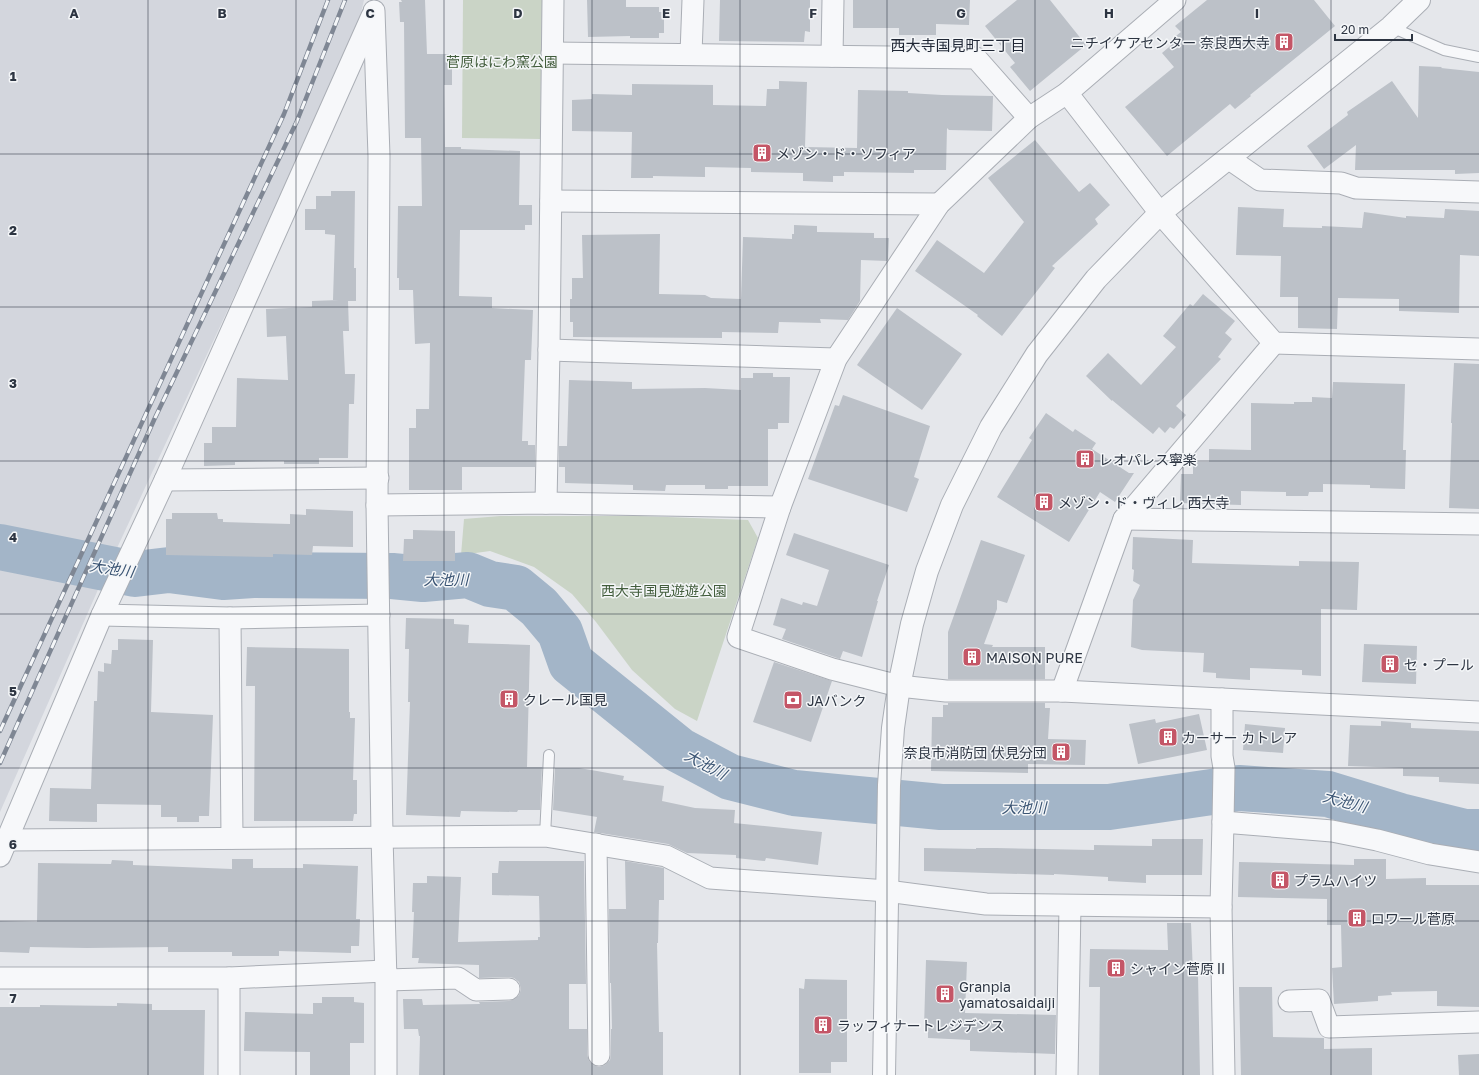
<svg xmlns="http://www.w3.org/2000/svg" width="1479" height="1075" font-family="'Golos Text','Noto Sans JP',sans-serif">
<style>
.built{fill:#d3d6dd}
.green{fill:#cad4c6}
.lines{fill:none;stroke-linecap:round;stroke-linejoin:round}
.river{stroke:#a3b5c8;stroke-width:46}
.building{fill:#bcc1c8}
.service-casing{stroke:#aaaeb5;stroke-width:12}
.minor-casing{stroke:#aaaeb5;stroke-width:23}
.tertiary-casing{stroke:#aaaeb5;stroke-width:24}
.service{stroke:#f7f8fa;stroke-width:10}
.minor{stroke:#f7f8fa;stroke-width:21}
.tertiary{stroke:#f7f8fa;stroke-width:22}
.rail-casing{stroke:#7f8794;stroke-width:4.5}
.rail{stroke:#f4f6f8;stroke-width:3;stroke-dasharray:9;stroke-linecap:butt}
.grid{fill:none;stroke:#2d3542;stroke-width:1;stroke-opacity:0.55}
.labels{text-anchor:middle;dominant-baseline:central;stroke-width:3;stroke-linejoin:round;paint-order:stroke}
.poi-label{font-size:14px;fill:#2d3542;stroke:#f4f6f8;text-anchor:start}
.park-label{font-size:14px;fill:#425d3c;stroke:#f4f6f8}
.neighbourhood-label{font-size:15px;fill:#1f2634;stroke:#f4f6f8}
.water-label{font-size:15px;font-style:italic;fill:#3a5473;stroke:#f4f6f8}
.grid-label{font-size:13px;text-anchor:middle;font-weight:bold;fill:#2d3542;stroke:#f4f6f8;stroke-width:3;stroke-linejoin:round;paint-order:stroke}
</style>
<rect width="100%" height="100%" fill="#e5e7eb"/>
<polygon class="built" points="0,0 364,0 360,17 276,206 104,576 0,812"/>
<g class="green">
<polygon points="463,0 542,0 540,139 462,138"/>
<polygon points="500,516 640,516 748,520 758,538 697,721 675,709 632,670 596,622 572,594 534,567 490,551 461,555 464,519"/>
</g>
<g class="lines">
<polyline class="river" points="0,547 135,574 169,570 223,577 253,575 392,576 423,579 468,575 490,584 516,588 539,607 560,632 571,663 679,750 730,777 794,793 941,807 1109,807 1239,788 1328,794 1400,816 1465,832 1479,832"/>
</g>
<g class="building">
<polygon points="401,0 425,0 427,54 452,54 452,85 444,85 445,147 461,147 461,149 520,151 519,205 532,205 532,225 525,225 525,230 460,230 459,296 492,297 492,308 533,310 531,360 525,360 522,441 528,441 528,445 535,445 535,467 462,467 462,490 409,490 409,428 416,428 416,409 429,409 430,343 415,344 413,290 399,290 399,278 397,278 398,206 422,206 421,138 405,138 404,22 400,22 399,2 402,2"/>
<polygon points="587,0 626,0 626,7 659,7 659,12 664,12 664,33 659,33 659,38 630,38 630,36 588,37"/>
<polygon points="720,0 810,0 810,32 805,31 804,42 719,41"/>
<polygon points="853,0 970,0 969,25 936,24 936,35 899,35 899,28 853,28"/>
<polygon points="1017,0 1050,0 1086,45 1030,91 1010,67 1015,63 985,26"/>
<polygon points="1207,0 1314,0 1335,26 1250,95 1251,96 1235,109 1230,104 1167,156 1125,107 1174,67 1162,53 1175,42 1172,39 1181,32 1175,26"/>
<polygon points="1419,66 1442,67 1441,68 1479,72 1479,173 1455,174 1455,170 1355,170 1356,145 1324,169 1307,146 1348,115 1347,112 1392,81 1418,118"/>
<polygon points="779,81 807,82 805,147 857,148 858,90 908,91 908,93 942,95 993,96 992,131 949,130 947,128 946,170 914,170 914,173 844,172 844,176 833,176 833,182 803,181 803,173 751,172 751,168 705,167 705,177 653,176 653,178 631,178 632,132 572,131 572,100 592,99 592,94 632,95 632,84 713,85 713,105 766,106 767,89 779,89"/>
<polygon points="1035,140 1079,192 1090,183 1110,205 1095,219 1098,224 1052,266 1055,268 1002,336 977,316 978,315 915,271 937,240 984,273 1024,222 988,178"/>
<polygon points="331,191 355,191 354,268 356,268 356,301 348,301 349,331 343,331 345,374 355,374 354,404 349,404 348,458 319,458 319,464 284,464 284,461 235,462 235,465 204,466 204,443 212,443 212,427 236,427 237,378 288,380 286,336 267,337 266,309 312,307 312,301 339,300 333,300 335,235 325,234 325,230 305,230 305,209 316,209 316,196 331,196"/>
<polygon points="1238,207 1284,209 1283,227 1322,228 1322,226 1362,228 1364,212 1406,218 1406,216 1444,218 1445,209 1479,211 1479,256 1460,255 1459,313 1399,311 1399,299 1338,298 1337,329 1298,328 1298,297 1280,297 1281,256 1236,255"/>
<polygon points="794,225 817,226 817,232 874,233 874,238 889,238 888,259 887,261 861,260 860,301 848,320 820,319 821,323 779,322 778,333 722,332 722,338 573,337 573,322 570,322 570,299 572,299 572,278 583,278 582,235 660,234 659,294 705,295 711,298 741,299 743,237 792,239 792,234 794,234"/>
<polygon points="1203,294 1235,321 1225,333 1232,339 1218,357 1221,359 1176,406 1186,415 1174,429 1170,427 1165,433 1159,427 1153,434 1112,400 1112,401 1086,376 1108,353 1141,385 1176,347 1163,336 1190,304 1193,306"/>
<polygon points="897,308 962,354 922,410 857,365"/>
<polygon points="1454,363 1479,364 1479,509 1449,508 1452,423 1451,423"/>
<polygon points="753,373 773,373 773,377 790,377 789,423 778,423 778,429 768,429 768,486 728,486 728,489 705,489 705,485 666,485 665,491 633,490 633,485 565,483 565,467 559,467 559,446 567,446 569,380 632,382 632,389 705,388 741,390 741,378 753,378"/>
<polygon points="1333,382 1405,384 1403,450 1406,450 1405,489 1370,488 1370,485 1323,484 1323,492 1309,492 1308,496 1286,496 1286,492 1241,491 1241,505 1180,503 1181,474 1193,474 1193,462 1209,462 1209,449 1251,450 1251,403 1294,404 1294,402 1312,402 1312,397 1332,398"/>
<polygon points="843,395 930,426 914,477 919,479 907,512 808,479 835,405 839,406"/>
<polygon points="1046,413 1073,432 1075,429 1096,443 1092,449 1129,473 1134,473 1115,502 1100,492 1069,542 997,497 1032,440 1029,438"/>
<polygon points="306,509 353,511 353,547 313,546 312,555 273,554 273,557 166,555 166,519 172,519 172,513 217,513 218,519 223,519 223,522 290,524 290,514 306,515"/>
<polygon points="413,530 455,531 455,561 403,561 404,539 413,539"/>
<polygon points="794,533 889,565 877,601 878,601 862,657 843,651 840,659 782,639 786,629 773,625 781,598 802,605 803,602 817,606 829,570 786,555"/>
<polygon points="1133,537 1193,540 1192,563 1299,566 1299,561 1359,562 1357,610 1321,609 1321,676 1302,675 1302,670 1250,668 1250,680 1216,678 1216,673 1203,672 1204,653 1142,650 1131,647 1133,600 1140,585 1133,581 1134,570 1132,569"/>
<polygon points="981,540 1025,555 1007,603 997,600 997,609 984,644 993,645 992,647 1045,647 1045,679 948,679 948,632"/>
<polygon points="406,618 454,619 454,624 469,625 468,643 530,645 527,767 542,767 540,810 518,810 517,812 461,811 460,817 406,815 410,702 408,702 409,649 405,649"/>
<polygon points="118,639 153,640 151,712 213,715 209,816 199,816 199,822 177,822 177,817 161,817 161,805 97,804 97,822 49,821 50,788 91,789 94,701 97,701 98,671 104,672 104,663 111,664 112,650 118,650"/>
<polygon points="1364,644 1417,646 1416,684 1362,682"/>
<polygon points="247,647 349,649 349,712 350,712 350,718 355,718 353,780 357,780 357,814 354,814 353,821 254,821 255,686 246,686"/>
<polygon points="774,662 832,681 811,742 753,722"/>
<polygon points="948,703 1045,703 1045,708 1050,708 1048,739 1086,740 1085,765 1028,764 1028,773 931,771 932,717 943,717 943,705 948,705"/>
<polygon points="1199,714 1207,750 1138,764 1129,724 1155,719 1156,723"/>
<polygon points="1381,721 1411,723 1411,728 1479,731 1479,784 1439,782 1439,777 1403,776 1403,768 1348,766 1350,725 1381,726"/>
<polygon points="1245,724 1285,728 1283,753 1243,750"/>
<polygon points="555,768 579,768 597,771 624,776 623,780 664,786 662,801 695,808 735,810 734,823 822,832 818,865 766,858 765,861 736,858 736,855 687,853 668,844 594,832 597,817 553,810"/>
<polygon points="1152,839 1203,839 1202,875 1146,875 1146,883 1108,881 1108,877 1054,874 1054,875 924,871 924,848 976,849 976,848 996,848 1094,850 1094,845 1152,846"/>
<polygon points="232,859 253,859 253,868 303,868 303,864 358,866 356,919 360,919 359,946 351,946 351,953 279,951 279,956 232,956 232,952 168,952 168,947 87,948 30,947 29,953 0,952 0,921 37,922 38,863 111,864 112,860 133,861 133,865 232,869"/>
<polygon points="1354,859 1386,859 1386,879 1426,878 1426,885 1479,885 1479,1007 1437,1006 1437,991 1391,992 1392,995 1378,996 1378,1001 1334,1004 1332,968 1342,967 1341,925 1327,925 1327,899 1238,897 1239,862 1354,865"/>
<polygon points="499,861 584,861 586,984 569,984 569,1029 587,1029 587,1055 589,1061 593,1065 599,1067 605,1065 610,1060 611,1055 611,1029 612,1029 611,983 610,983 609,909 626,909 625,861 664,868 664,900 659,900 658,943 657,943 659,1032 663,1032 663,1075 419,1075 420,1036 419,1036 418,1029 404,1029 403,999 422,999 423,1005 480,1004 479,1002 509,1001 515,999 519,995 521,989 519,982 514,978 509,977 479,978 479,965 418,963 419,958 412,958 414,912 412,912 413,883 427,883 427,876 461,877 458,942 538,940 538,937 540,937 539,896 492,895 492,873 498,873"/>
<polygon points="1167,923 1191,923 1193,974 1198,974 1200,1075 1099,1075 1100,987 1089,987 1090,949 1168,950"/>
<polygon points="926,960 967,962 965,1013 1056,1015 1055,1054 970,1051 970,1040 928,1038 928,1027 924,1027"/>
<polygon points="805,979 847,980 847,1062 831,1062 831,1073 799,1073 799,988 804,989"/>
<polygon points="1239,987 1272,987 1273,1037 1324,1038 1324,1049 1372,1048 1372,1075 1241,1075"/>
<polygon points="322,997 354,997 354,1002 364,1003 364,1043 350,1043 350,1075 310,1075 310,1052 244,1051 245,1012 313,1014 313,1003 322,1003"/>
<polygon points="117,1003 152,1004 152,1010 205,1010 204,1075 0,1075 0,1007 40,1007 40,1005 117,1006"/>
<polygon points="1479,1054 1479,1075 1459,1075 1458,1055"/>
</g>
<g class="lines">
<defs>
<g id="service">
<polyline points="1391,27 1444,50 1479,57"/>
<polyline points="545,836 549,755"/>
</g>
<g id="minor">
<polyline points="1175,0 1067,93 1029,118 939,204 836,359 780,507 738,637 832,669 899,686 946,691 1062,691 1479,712"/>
<polyline points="374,11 379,156 377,505 382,836 386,980 386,1075"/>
<polyline points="552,53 976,58 1029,118"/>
<polyline points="691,54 693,0"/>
<polyline points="832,56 833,0"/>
<polyline points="1067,93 1160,213 1274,343 1479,349"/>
<polyline points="1228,158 1260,180 1341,183 1356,188 1479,192"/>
<polyline points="551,201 939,204"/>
<polyline points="549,350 836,359"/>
<polyline points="165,480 378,478"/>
<polyline points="546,503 549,350 553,0"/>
<polyline points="377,505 546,503 780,507"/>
<polyline points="1124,519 1479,524"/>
<polyline points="102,615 230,618 379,615"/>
<polyline points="230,618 232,838"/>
<polyline points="1062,691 1124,519 1274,343"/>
<polyline points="1222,699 1222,756 1224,768 1223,822"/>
<polyline points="7,840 545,836 666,856 710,878 887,891 986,904 1221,907"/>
<polyline points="596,844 599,1055"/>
<polyline points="0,856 102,615 165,480 372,16"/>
<polyline points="0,978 229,978 386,971"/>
<polyline points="386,980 458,978 476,990 509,989"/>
<polyline points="1289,1001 1319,1000 1329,1027 1479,1022"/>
<polyline points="229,1075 229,978"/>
<polyline points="1067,1075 1070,906"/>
<polyline points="1224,1075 1221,907 1223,822 1332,831 1377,840 1430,854 1479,862"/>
</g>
<polyline id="tertiary" points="884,1075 889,785 893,728 899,686 912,624 927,571 952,505 991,427 1037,354 1096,279 1160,213 1391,27 1419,0"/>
</defs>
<use href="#service" class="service-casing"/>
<use href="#minor" class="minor-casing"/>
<use href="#tertiary" class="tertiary-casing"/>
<use href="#service" class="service"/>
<use href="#minor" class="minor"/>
<use href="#tertiary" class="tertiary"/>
<defs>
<g id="rail">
<polyline points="0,731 284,114 328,0"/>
<polyline points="0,763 154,420 297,121 345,0"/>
</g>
</defs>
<use href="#rail" class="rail-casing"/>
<use href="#rail" class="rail"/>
</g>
<path class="grid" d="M148,0V1075M296,0V1075M444,0V1075M592,0V1075M740,0V1075M887,0V1075M1035,0V1075M1183,0V1075M1331,0V1075M0,154H1479M0,307H1479M0,461H1479M0,614H1479M0,768H1479M0,921H1479"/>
<defs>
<symbol id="building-square" viewBox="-11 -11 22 22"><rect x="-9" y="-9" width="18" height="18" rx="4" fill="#c45667" stroke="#f4f6f8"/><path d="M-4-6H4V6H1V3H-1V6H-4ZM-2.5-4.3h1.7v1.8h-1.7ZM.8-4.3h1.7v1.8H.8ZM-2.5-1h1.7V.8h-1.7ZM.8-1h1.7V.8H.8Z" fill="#fff"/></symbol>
<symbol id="bank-square" viewBox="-11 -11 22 22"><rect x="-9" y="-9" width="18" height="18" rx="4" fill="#c45667" stroke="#f4f6f8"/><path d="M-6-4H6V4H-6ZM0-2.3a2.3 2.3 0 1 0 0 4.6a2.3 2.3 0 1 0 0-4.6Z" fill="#fff"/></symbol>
</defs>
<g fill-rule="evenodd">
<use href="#building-square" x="1273" y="31" width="22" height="22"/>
<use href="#building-square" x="751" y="142" width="22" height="22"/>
<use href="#building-square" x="1074" y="448" width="22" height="22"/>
<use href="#building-square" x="1033" y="491" width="22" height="22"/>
<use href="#building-square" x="961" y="646" width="22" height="22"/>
<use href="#building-square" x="1379" y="653" width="22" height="22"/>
<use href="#building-square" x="498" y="688" width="22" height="22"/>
<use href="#bank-square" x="782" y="689" width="22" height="22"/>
<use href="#building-square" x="1157" y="726" width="22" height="22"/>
<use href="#building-square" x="1050" y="741" width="22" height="22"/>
<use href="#building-square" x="1269" y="869" width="22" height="22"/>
<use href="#building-square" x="1346" y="907" width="22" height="22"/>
<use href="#building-square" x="1105" y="957" width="22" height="22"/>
<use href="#building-square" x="934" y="983" width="22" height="22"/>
<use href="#building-square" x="812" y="1014" width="22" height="22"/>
</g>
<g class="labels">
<g class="poi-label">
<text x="1270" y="42" text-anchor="end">ニチイケアセンター 奈良西大寺</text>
<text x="776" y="153">メゾン・ド・ソフィア</text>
<text x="1099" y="459">レオパレス寧楽</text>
<text x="1058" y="502">メゾン・ド・ヴィレ 西大寺</text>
<text x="986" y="657">MAISON PURE</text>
<text x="1404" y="664">セ・プール</text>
<text x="523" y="699">クレール国見</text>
<text x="807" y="700">JAバンク</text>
<text x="1182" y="737">カーサー カトレア</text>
<text x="1047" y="752" text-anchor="end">奈良市消防団 伏見分団</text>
<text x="1294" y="880">プラムハイツ</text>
<text x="1371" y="918">ロワール菅原</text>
<text x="1130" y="968">シャイン菅原Ⅱ</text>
<text x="959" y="986">Granpia<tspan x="959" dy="16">yamatosaidaiji</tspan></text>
<text x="837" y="1025">ラッフィナートレジデンス</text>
</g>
<g class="park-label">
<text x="502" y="61">菅原はにわ窯公園</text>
<text x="664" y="590">西大寺国見遊遊公園</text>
</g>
<g class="neighbourhood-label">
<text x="958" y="45">西大寺国見町三丁目</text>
</g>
<g class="water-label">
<text transform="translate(112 568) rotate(9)">大池川</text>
<text x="446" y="579">大池川</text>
<text transform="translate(706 764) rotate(28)">大池川</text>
<text transform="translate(1345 801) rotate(15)">大池川</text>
<text x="1024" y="807">大池川</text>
</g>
</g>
<g class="grid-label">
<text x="74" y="18">A</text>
<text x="222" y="18">B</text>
<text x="370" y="18">C</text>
<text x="518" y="18">D</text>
<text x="666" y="18">E</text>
<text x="813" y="18">F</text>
<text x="961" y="18">G</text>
<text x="1109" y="18">H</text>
<text x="1257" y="18">I</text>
<text x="13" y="81">1</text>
<text x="13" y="235">2</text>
<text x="13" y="388">3</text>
<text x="13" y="542">4</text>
<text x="13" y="696">5</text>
<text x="13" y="849">6</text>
<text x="13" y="1003">7</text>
</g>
<path d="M1335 34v6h77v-6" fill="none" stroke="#2d3542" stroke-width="2"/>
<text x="1341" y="34" font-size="12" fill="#2d3542" stroke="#f4f6f8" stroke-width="3" paint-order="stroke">20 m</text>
</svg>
